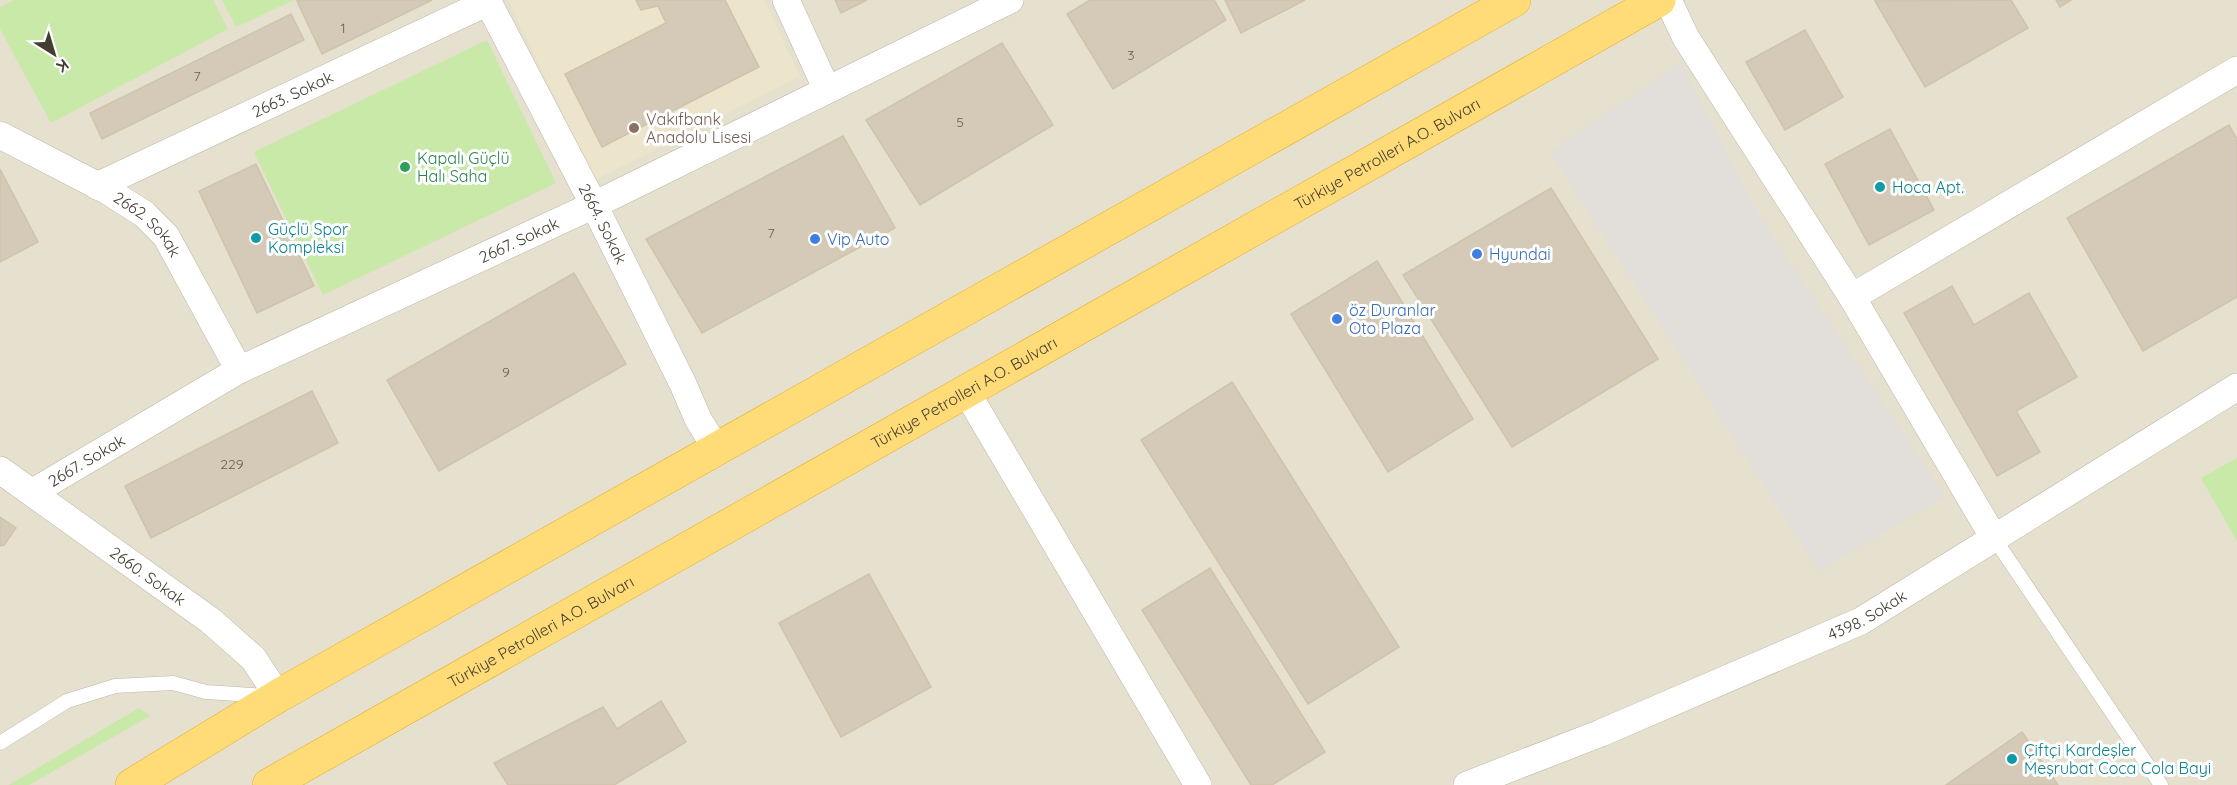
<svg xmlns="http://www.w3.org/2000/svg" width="2237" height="785" font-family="Quicksand,sans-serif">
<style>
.residential{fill:#e6e0cf}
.education{fill:#ece5cb}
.green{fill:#c8e9a7}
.parking{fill:#e2dfdb}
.building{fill:#d4cab7;stroke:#cfc3aa;stroke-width:1.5}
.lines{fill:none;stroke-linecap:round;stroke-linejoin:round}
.service-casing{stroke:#beb6a4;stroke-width:15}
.minor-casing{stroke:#beb6a4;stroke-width:28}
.trunk-casing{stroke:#e5ab29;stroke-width:34}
.service{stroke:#fff;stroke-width:14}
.minor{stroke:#fff;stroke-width:27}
.trunk{stroke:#ffdc77;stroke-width:33}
.education-dot{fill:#8d6e63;stroke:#fff;stroke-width:2}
.leisure-dot{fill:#2e9e5b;stroke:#fff;stroke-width:2}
.culture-dot{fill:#0f9aa8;stroke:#fff;stroke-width:2}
.shop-dot{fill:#3f7fe0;stroke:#fff;stroke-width:2}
.labels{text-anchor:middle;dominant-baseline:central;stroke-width:6;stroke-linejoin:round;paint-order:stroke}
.number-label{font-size:14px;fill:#686153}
.street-label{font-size:16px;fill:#443e32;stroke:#fff}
.education-label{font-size:16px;fill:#785e54;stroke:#fff;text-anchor:start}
.leisure-label{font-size:16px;fill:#27864d;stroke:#fff;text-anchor:start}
.culture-label{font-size:16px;fill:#0d838f;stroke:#fff;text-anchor:start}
.shop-label{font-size:16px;fill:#366cbe;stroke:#fff;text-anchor:start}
</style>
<rect width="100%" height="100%" fill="#f2eee2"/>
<rect class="residential" x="0" y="0" width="2237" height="785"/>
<polygon class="education" points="508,0 764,0 800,76 595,180"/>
<g class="green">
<polygon points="14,0 213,0 228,29 51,123 0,29 0,7"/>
<polygon points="222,0 294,0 236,27"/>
<polygon points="487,40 556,183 323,295 254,152"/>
<polygon points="2237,458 2237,541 2201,478"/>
<polygon points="139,708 150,716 29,785 9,785"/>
</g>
<polygon class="parking" points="1681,63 1761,219 1945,496 1819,571 1550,152"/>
<g class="building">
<polygon points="299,0 432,0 322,54 297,1"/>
<polygon points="636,0 725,0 759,67 602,147 565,74 666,23 658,6 641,10"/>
<polygon points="835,0 867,0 841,13"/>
<polygon points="1090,0 1214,0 1226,20 1113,89 1067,14"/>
<polygon points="1225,0 1305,0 1241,33"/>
<polygon points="2011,0 2028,28 1925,87 1875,1"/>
<polygon points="2056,0 2071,0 2060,7"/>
<polygon points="291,14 304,40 102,139 90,113"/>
<polygon points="1805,30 1843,97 1785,130 1746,62"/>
<polygon points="1002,43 1053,125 920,205 866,120"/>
<polygon points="2229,125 2237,139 2237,297 2143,351 2067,218"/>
<polygon points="1890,129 1934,210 1869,245 1825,164"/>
<polygon points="843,136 895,228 702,333 646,239"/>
<polygon points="256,164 314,286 257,313 199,191"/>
<polygon points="0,169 38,242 0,262"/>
<polygon points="1551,188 1658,359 1512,447 1403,275"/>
<polygon points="1377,261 1473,419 1388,472 1291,314"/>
<polygon points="574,273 626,364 439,471 387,380"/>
<polygon points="1952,286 1974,325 2029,293 2077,377 2016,411 2040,452 1997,476 1904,313"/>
<polygon points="1232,382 1399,647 1308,704 1141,440"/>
<polygon points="312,391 338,443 151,538 125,486"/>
<polygon points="0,517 16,528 4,545 0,546"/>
<polygon points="1210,568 1325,752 1272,785 1251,785 1142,610"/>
<polygon points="869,574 931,687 841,737 779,623"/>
<polygon points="661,701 686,742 614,785 508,785 494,763 603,707 617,729"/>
<polygon points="2022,732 2058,785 1946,785"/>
</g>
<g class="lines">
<defs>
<g id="service">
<polyline points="1994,538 2161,785"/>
<polyline points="0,743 67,701 115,686 173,683 206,692 267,696"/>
</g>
<g id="minor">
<path id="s1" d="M487,0L594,205L683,384L698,419L717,450"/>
<polyline points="786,0 827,90"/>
<polyline points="1668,0 1686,38 1852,297 1994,538"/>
<path id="s2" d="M0,135L108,191L144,214L166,236L239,370"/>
<path id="s3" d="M97,186L488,2"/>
<polyline points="1852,297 2237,70"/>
<polyline points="966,391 1198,785"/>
<path id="s4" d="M0,470L211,621L253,658L278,696"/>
<path id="s5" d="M33,492L239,370L594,205L1010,0"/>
<path id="s6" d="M1467,785L1601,733L1861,621L2237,387"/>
</g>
<g id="trunk">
<polyline points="132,785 278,696 1514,0"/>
<path id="s7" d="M269,785L1659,0"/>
</g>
</defs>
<use href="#service" class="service-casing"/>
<use href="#minor" class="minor-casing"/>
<use href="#trunk" class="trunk-casing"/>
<use href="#service" class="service"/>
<use href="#minor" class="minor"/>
<use href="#trunk" class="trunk"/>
</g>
<circle class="education-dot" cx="634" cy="128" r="6"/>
<circle class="leisure-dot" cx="405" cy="167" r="6"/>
<g class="culture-dot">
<circle cx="1880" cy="187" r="6"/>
<circle cx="256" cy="238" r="6"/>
<circle cx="2012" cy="759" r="6"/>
</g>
<g class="shop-dot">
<circle cx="815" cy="239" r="6"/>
<circle cx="1477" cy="254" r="6"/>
<circle cx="1337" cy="319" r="6"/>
</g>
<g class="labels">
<g class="number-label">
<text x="343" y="28">1</text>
<text x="1131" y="55">3</text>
<text x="197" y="76">7</text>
<text x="960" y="122">5</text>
<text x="771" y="233">7</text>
<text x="506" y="372">9</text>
<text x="232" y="464">229</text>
</g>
<g class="street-label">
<text stroke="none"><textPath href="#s3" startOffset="216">2663. Sokak</textPath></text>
<text stroke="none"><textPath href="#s7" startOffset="1284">Türkiye Petrolleri A.O. Bulvarı</textPath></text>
<text stroke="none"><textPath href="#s1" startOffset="252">2664. Sokak</textPath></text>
<text stroke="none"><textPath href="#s2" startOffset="174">2662. Sokak</textPath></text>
<text stroke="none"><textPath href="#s5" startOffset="548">2667. Sokak</textPath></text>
<text stroke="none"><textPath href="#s7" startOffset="798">Türkiye Petrolleri A.O. Bulvarı</textPath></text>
<text stroke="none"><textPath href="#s5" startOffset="62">2667. Sokak</textPath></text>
<text stroke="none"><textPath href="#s4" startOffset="182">2660. Sokak</textPath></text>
<text stroke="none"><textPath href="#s6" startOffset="435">4398. Sokak</textPath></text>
<text stroke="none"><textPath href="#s7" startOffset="312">Türkiye Petrolleri A.O. Bulvarı</textPath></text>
</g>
<g class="education-label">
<text x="646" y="119">Vakıfbank<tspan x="646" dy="18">Anadolu Lisesi</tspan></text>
</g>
<g class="leisure-label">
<text x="417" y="158">Kapalı Güçlü<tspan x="417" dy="18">Halı Saha</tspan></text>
</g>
<g class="culture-label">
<text x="1892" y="187">Hoca Apt.</text>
<text x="268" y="229">Güçlü Spor<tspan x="268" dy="18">Kompleksi</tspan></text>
<text x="2024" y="750">Çiftçi Kardeşler<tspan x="2024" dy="18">Meşrubat Coca Cola Bayi</tspan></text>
</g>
<g class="shop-label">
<text x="827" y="239">Vip Auto</text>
<text x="1489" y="254">Hyundai</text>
<text x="1349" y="310">öz Duranlar<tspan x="1349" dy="18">Oto Plaza</tspan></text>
</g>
</g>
<g transform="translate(54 54) rotate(143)" stroke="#ffffff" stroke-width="4.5" paint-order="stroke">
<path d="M0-4.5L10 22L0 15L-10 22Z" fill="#443e32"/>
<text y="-9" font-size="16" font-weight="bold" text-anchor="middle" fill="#443e32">K</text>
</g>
</svg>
